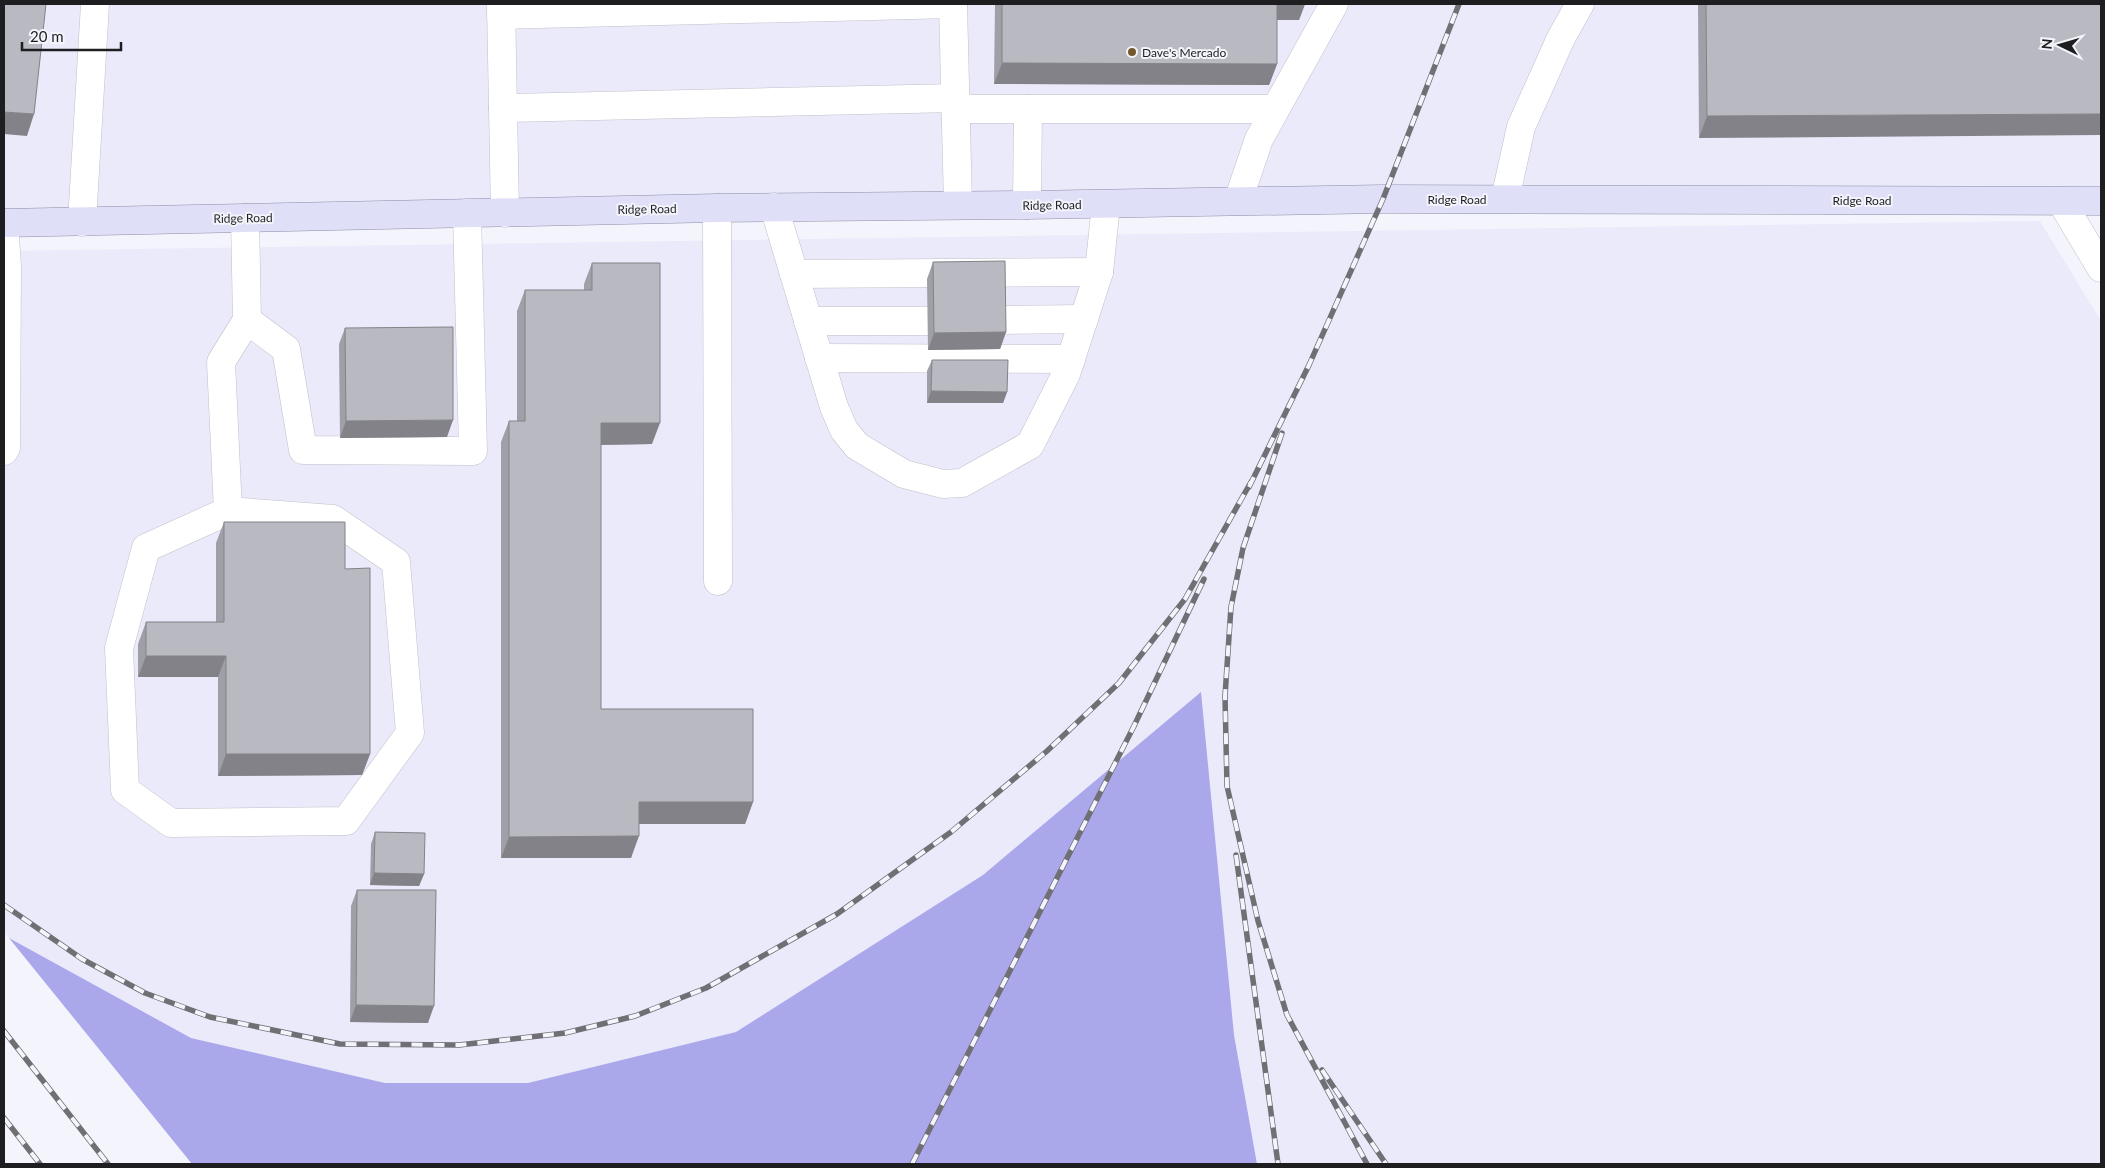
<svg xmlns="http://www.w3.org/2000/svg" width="2105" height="1168" font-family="Lato,sans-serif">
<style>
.built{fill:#eaeafb}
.forest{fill:#aba7eb}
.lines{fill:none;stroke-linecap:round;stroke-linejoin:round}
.minor-casing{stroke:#c0c0c9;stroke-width:29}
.major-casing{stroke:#8e8da8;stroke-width:29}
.minor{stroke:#fff;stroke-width:28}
.major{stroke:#dfdff7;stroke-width:28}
.rail-casing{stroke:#6f6f74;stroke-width:5.5}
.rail{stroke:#f4f4fd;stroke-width:4;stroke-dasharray:11;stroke-linecap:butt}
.wall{fill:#9f9fa7}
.shaded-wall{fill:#828288}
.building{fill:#b9b9c2;stroke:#828288}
.poi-dot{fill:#74572a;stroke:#f4f4fd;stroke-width:2}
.labels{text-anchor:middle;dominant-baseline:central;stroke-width:4;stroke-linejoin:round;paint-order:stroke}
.poi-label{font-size:12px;fill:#1e1e21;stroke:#f4f4fd;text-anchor:start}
.street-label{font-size:12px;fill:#1e1e21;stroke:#f4f4fd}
</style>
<rect width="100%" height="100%" fill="#f4f4fd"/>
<g class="built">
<polygon points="4,4 2101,4 2101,201 4,223"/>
<polygon points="2040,221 2101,321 2101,1164 1257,1164 1234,1035 1200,693 983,875 736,1032 528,1083 385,1083 191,1038 9,938 4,932 4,251"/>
</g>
<polygon class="forest" points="1201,692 1234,1035 1257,1164 192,1164 9,938 191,1038 385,1083 528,1083 736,1032 983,875"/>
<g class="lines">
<defs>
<g id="minor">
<polyline points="501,4 505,213"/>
<polyline points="953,4 958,205"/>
<polyline points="501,15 953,4"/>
<polyline points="503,108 956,98"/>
<polyline points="956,109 1275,109"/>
<polyline points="1505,199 1521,127 1561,38 1580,4"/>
<polyline points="1238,201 1259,139 1334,4"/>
<polyline points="2061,201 2101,268"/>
<polyline points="1027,205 1028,109"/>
<polyline points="774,207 834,407 844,430 857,446 904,474 943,484 962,483 1030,445 1066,374 1099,272 1106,204"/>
<polyline points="717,208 718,581"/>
<polyline points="82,222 95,4"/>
<polyline points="794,274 1099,272"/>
<polyline points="247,320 286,349 303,450 473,451 467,213"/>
<polyline points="1000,320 1084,319"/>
<polyline points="808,321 927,321"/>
<polyline points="819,358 1071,359"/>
<polyline points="4,451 6,448 7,266 4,223"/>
<polyline points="228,511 146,548 119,648 125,790 171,823 346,821 410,733 396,562 333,519 228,511 221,362 247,320 245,218"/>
</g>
<polyline id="major" points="4,223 717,208 1027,205 1383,199 2101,201"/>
</defs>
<use href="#minor" class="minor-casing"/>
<use href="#major" class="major-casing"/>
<use href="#minor" class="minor"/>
<use href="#major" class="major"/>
<defs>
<g id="rail">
<polyline points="1282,433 1243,548 1231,607 1225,696 1227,786 1258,921 1287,1015 1367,1164"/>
<polyline points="1249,487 1309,365 1383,199 1459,4"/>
<polyline points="1236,855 1278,1164"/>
<polyline points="4,905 82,959 145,993 210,1017 340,1044 459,1045 565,1033 635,1016 706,988 837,914 951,832 1047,751 1119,683 1185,599 1251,482"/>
<polyline points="4,1031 108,1164"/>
<polyline points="1322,1070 1386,1164"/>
<polyline points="4,1118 40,1164"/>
<polyline points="912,1164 1134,726 1204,579"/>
</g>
</defs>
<use href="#rail" class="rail-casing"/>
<use href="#rail" class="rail"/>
</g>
<g class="wall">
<polygon points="995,4 1305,4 1299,20 1277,20 1277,64 1269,85 994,84"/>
<polygon points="1698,4 2101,4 1699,138"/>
<polygon points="933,262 1006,332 1000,349 928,350 927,279"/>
<polygon points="592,263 652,444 601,445 601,709 753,802 745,824 639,824 631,858 501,858 501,442 509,421 517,421 517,311 525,290 584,290 584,284"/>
<polygon points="345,328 447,437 340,438 339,344"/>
<polygon points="932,360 1007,392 1003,403 927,403 927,371"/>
<polygon points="224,522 345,569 370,754 362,775 218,776 218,677 138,677 138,644 146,622 216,622 216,543"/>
<polygon points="375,832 424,874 419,886 370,885 371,844"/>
<polygon points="357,890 428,1023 350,1022 351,906"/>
</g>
<g class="shaded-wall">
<polygon points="1275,4 1305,4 1299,20 1269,20"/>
<polygon points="1002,63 1277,64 1269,85 994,84"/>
<polygon points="4,112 34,114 27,136 4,134"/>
<polygon points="2101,114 2101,135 1699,138 1707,116"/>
<polygon points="1006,332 1000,349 928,350 934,333"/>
<polygon points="931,391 1007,392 1003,403 927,403"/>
<polygon points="453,420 447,437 340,438 346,421"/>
<polygon points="601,423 660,423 652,444 593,445"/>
<polygon points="146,656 226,656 218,677 138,677"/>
<polygon points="226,754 370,754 362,775 218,776"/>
<polygon points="639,802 753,802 745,824 631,824"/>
<polygon points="639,836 631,858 501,858 509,837"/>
<polygon points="374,873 424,874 419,886 370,885"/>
<polygon points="356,1005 434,1006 428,1023 350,1022"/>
</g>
<g class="building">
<polygon points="4,4 46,4 34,114 4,112"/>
<polygon points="1002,4 1277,4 1277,64 1002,63"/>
<polygon points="1706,4 2101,4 2101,114 1707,116"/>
<polygon points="1005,261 1006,332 934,333 933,262"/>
<polygon points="592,263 660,263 660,423 601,423 601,709 753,709 753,802 639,802 639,836 509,837 509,421 525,421 525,290 592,290"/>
<polygon points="453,327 453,420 346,421 345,328"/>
<polygon points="932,360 1008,360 1007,392 931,391"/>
<polygon points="224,522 345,522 345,569 370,568 370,754 226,754 226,656 146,656 146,622 224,622"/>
<polygon points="375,832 425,833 424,874 374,873"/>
<polygon points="357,890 436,890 434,1006 356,1005"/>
</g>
<circle class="poi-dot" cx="1132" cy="52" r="5"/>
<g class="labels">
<g class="poi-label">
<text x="1142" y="52">Dave's Mercado</text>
</g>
<g class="street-label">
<text x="1457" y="199">Ridge Road</text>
<text x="1862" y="200">Ridge Road</text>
<text transform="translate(1052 205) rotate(-1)">Ridge Road</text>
<text transform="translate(647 209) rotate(-1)">Ridge Road</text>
<text transform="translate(243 218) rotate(-1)">Ridge Road</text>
</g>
</g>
<rect width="2105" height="1168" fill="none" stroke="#1e1e21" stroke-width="10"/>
<g transform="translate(2060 45) rotate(275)" stroke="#f4f4fd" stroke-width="4" paint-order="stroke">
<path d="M0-4L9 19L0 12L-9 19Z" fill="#1e1e21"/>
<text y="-8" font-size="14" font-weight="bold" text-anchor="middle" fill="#1e1e21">N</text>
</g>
<path d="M22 42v8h99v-8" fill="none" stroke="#1e1e21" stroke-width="2.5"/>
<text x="30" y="42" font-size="15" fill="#1e1e21" stroke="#f4f4fd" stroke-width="4" paint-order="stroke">20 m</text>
</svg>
